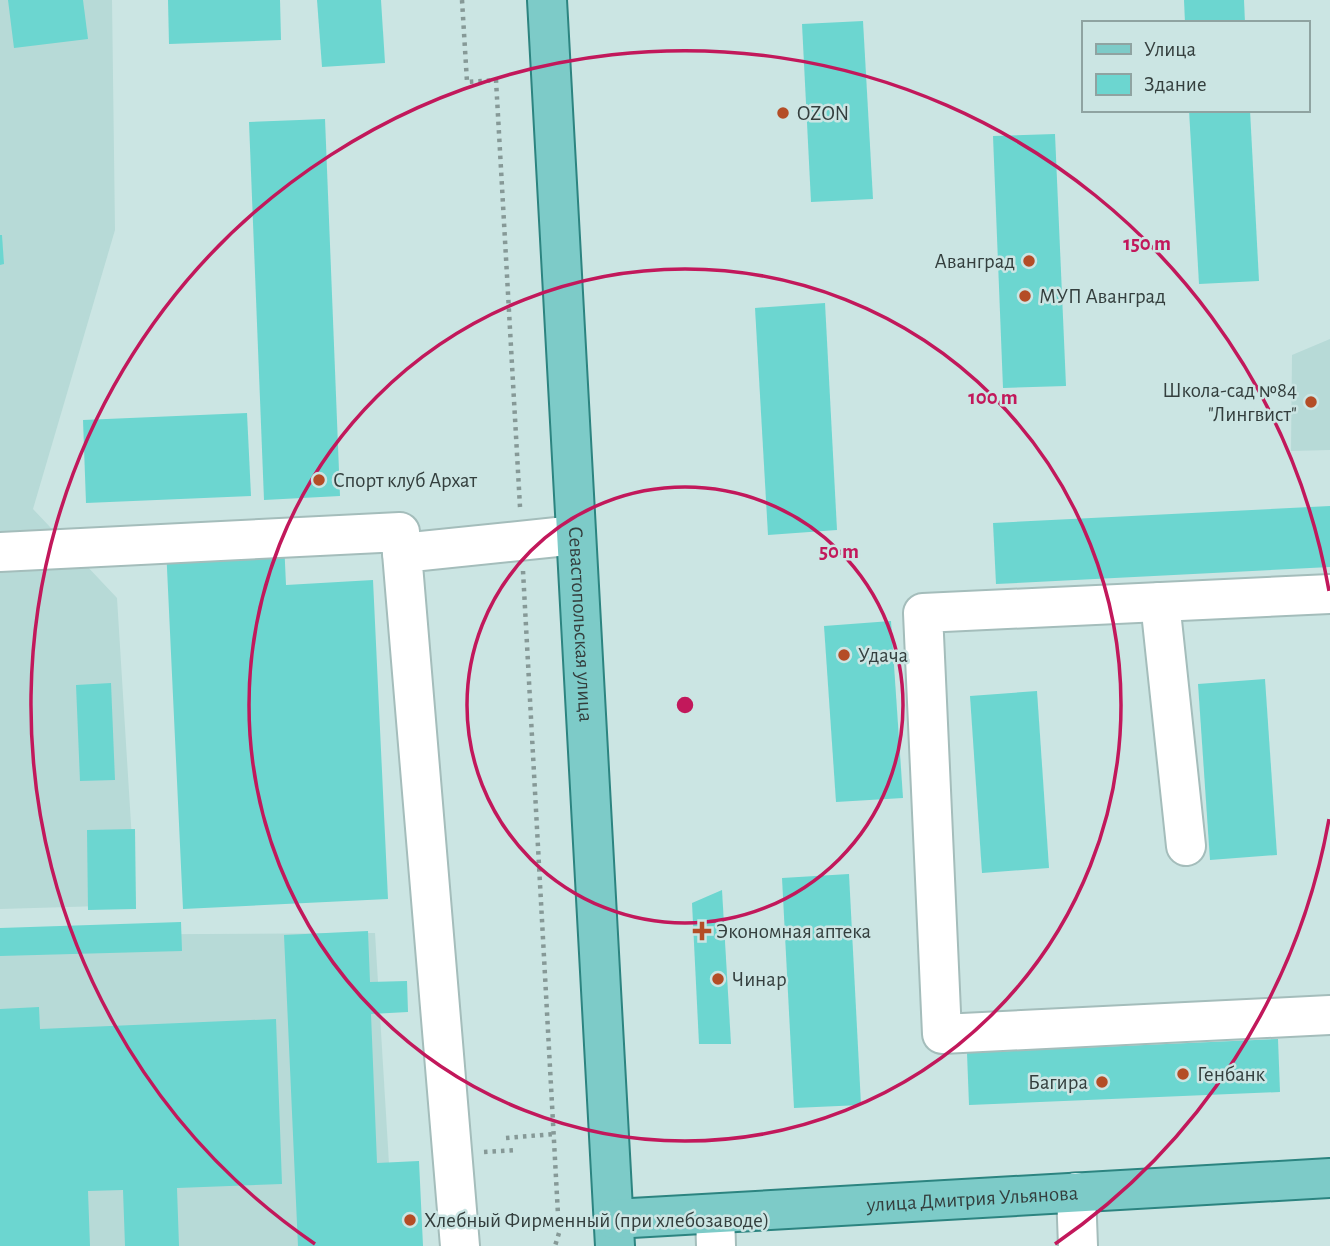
<svg xmlns="http://www.w3.org/2000/svg" width="1330" height="1246" font-family="'Alegreya Sans',sans-serif">
<style>
.built{fill:#b7dad7}
.building{fill:#6cd6d0}
.lines{fill:none;stroke-linecap:round;stroke-linejoin:round}
.minor-casing{stroke:#a4bdbb;stroke-width:42}
.major-casing{stroke:#2c8480;stroke-width:42}
.path{stroke:#869997;stroke-width:4.5;stroke-dasharray:3.5 5;stroke-linecap:butt}
.minor{stroke:#fff;stroke-width:38}
.major{stroke:#7dcbc8;stroke-width:38}
.ring{fill:none;stroke:#c2185b;stroke-width:3.5}
.poi-dot{fill:#b44d26;stroke:#cbe5e3;stroke-width:2.5}
.labels{text-anchor:middle;dominant-baseline:central;stroke-width:5;stroke-linejoin:round;paint-order:stroke}
.poi-label{font-size:21px;fill:#343f3e;stroke:#cbe5e3;text-anchor:start}
.street-label{font-size:21px;fill:#343f3e;stroke:#cbe5e3}
.centre{fill:#c2185b;stroke:#cbe5e3;stroke-width:3.5}
.ring-label{font-size:21px;text-anchor:middle;font-weight:bold;fill:#c2185b;stroke:#cbe5e3;stroke-width:5;stroke-linejoin:round;paint-order:stroke}
</style>
<rect width="100%" height="100%" fill="#cbe5e3"/>
<g class="built">
<polygon points="0,0 112,0 115,230 33,509 117,598 136,905 0,909"/>
<polygon points="1330,339 1330,450 1291,451 1292,355"/>
<polygon points="375,933 394,1246 0,1246 0,935"/>
</g>
<g class="building">
<polygon points="8,0 83,0 88,39 14,48"/>
<polygon points="168,0 280,0 281,40 169,44"/>
<polygon points="317,0 381,0 385,63 322,67"/>
<polygon points="1184,0 1244,0 1245,23 1185,23"/>
<polygon points="863,21 873,199 811,202 802,24"/>
<polygon points="1189,110 1250,110 1259,281 1199,284"/>
<polygon points="325,119 340,496 264,500 249,122"/>
<polygon points="1055,134 1066,386 1003,388 993,136"/>
<polygon points="0,235 2,235 4,264 0,265"/>
<polygon points="825,303 837,530 768,535 755,308"/>
<polygon points="247,413 251,496 86,503 83,420"/>
<polygon points="1330,506 1330,567 996,584 993,523"/>
<polygon points="284,541 286,585 373,580 388,899 183,909 166,547"/>
<polygon points="891,621 903,798 836,802 824,626"/>
<polygon points="1265,679 1277,855 1210,860 1198,684"/>
<polygon points="111,683 115,780 80,781 76,685"/>
<polygon points="1037,691 1049,868 982,873 970,696"/>
<polygon points="135,829 136,909 88,910 87,830"/>
<polygon points="849,874 861,1105 794,1108 782,878"/>
<polygon points="722,890 731,1044 699,1044 692,903"/>
<polygon points="181,922 182,951 0,956 0,928"/>
<polygon points="368,931 370,982 407,981 408,1012 371,1014 377,1163 419,1161 423,1246 298,1246 284,935"/>
<polygon points="39,1007 40,1029 276,1019 282,1184 177,1188 179,1246 125,1246 123,1190 88,1191 90,1246 0,1246 0,1009"/>
<polygon points="1278,1039 1280,1092 969,1105 967,1053"/>
</g>
<g class="lines">
<defs>
<g id="minor">
<polyline points="0,552 400,532 402,553"/>
<polyline points="1330,594 923,613 942,1034 1330,1015"/>
<polyline points="1160,602 1186,846"/>
<polyline points="1076,1192 1078,1246"/>
<polyline points="715,1214 716,1246"/>
<polyline points="460,1246 402,553 576,535"/>
</g>
<g id="major">
<path id="s1" d="M547,0L615,1246"/>
<path id="s2" d="M614,1219L1330,1178"/>
</g>
</defs>
<use href="#minor" class="minor-casing"/>
<use href="#major" class="major-casing"/>
<g class="path">
<polyline points="462,0 467,82 496,80 520,507"/>
<polyline points="523,571 559,1233 555,1246"/>
<polyline points="506,1138 554,1134"/>
<polyline points="484,1152 517,1150"/>
</g>
<use href="#minor" class="minor"/>
<use href="#major" class="major"/>
</g>
<g class="ring">
<circle cx="685" cy="705" r="218"/>
<circle cx="685" cy="705" r="436"/>
<path d="M1329 819A654 654 0 0 1 1055 1244M315 1244A654 654 0 1 1 1329 591"/>
</g>
<g class="poi-dot">
<circle cx="783" cy="113" r="7"/>
<circle cx="1029" cy="261" r="7"/>
<circle cx="1025" cy="296" r="7"/>
<circle cx="1311" cy="402" r="7"/>
<circle cx="319" cy="480" r="7"/>
<circle cx="844" cy="655" r="7"/>
<path d="M698.5 920.5h7v7h7v7h-7v7h-7v-7h-7v-7h7z"/>
<circle cx="718" cy="979" r="7"/>
<circle cx="1183" cy="1074" r="7"/>
<circle cx="1102" cy="1082" r="7"/>
<circle cx="410" cy="1220" r="7"/>
</g>
<g class="labels">
<g class="poi-label">
<text x="797" y="113">OZON</text>
<text x="1015" y="261" text-anchor="end">Аванград</text>
<text x="1039" y="296">МУП Аванград</text>
<text x="1297" y="390" text-anchor="end">Школа-сад №84<tspan x="1297" dy="24">"Лингвист"</tspan></text>
<text x="333" y="480">Спорт клуб Архат</text>
<text x="858" y="655">Удача</text>
<text x="716" y="931">Экономная аптека</text>
<text x="732" y="979">Чинар</text>
<text x="1197" y="1074">Генбанк</text>
<text x="1088" y="1082" text-anchor="end">Багира</text>
<text x="424" y="1220">Хлебный Фирменный (при хлебозаводе)</text>
</g>
<g class="street-label">
<text stroke="none"><textPath href="#s1" startOffset="625">Севастопольская улица</textPath></text>
<text stroke="none"><textPath href="#s2" startOffset="359">улица Дмитрия Ульянова</textPath></text>
</g>
</g>
<circle cx="685" cy="705" r="10" class="centre"/>
<g class="ring-label">
<text x="1147" y="250">150 m</text>
<text x="993" y="404">100 m</text>
<text x="839" y="558">50 m</text>
</g>
<rect x="1082" y="21" width="228" height="91" fill="#cbe5e3" stroke="#8fa3a1" stroke-width="2"/>
<rect x="1096" y="44" width="35" height="10" fill="#7dcbc8" stroke="#8fa3a1" stroke-width="2"/>
<text x="1144" y="56" font-size="21" fill="#343f3e">Улица</text>
<rect x="1096" y="74" width="35" height="21" fill="#6cd6d0" stroke="#8fa3a1" stroke-width="2"/>
<text x="1144" y="91" font-size="21" fill="#343f3e">Здание</text>
</svg>
